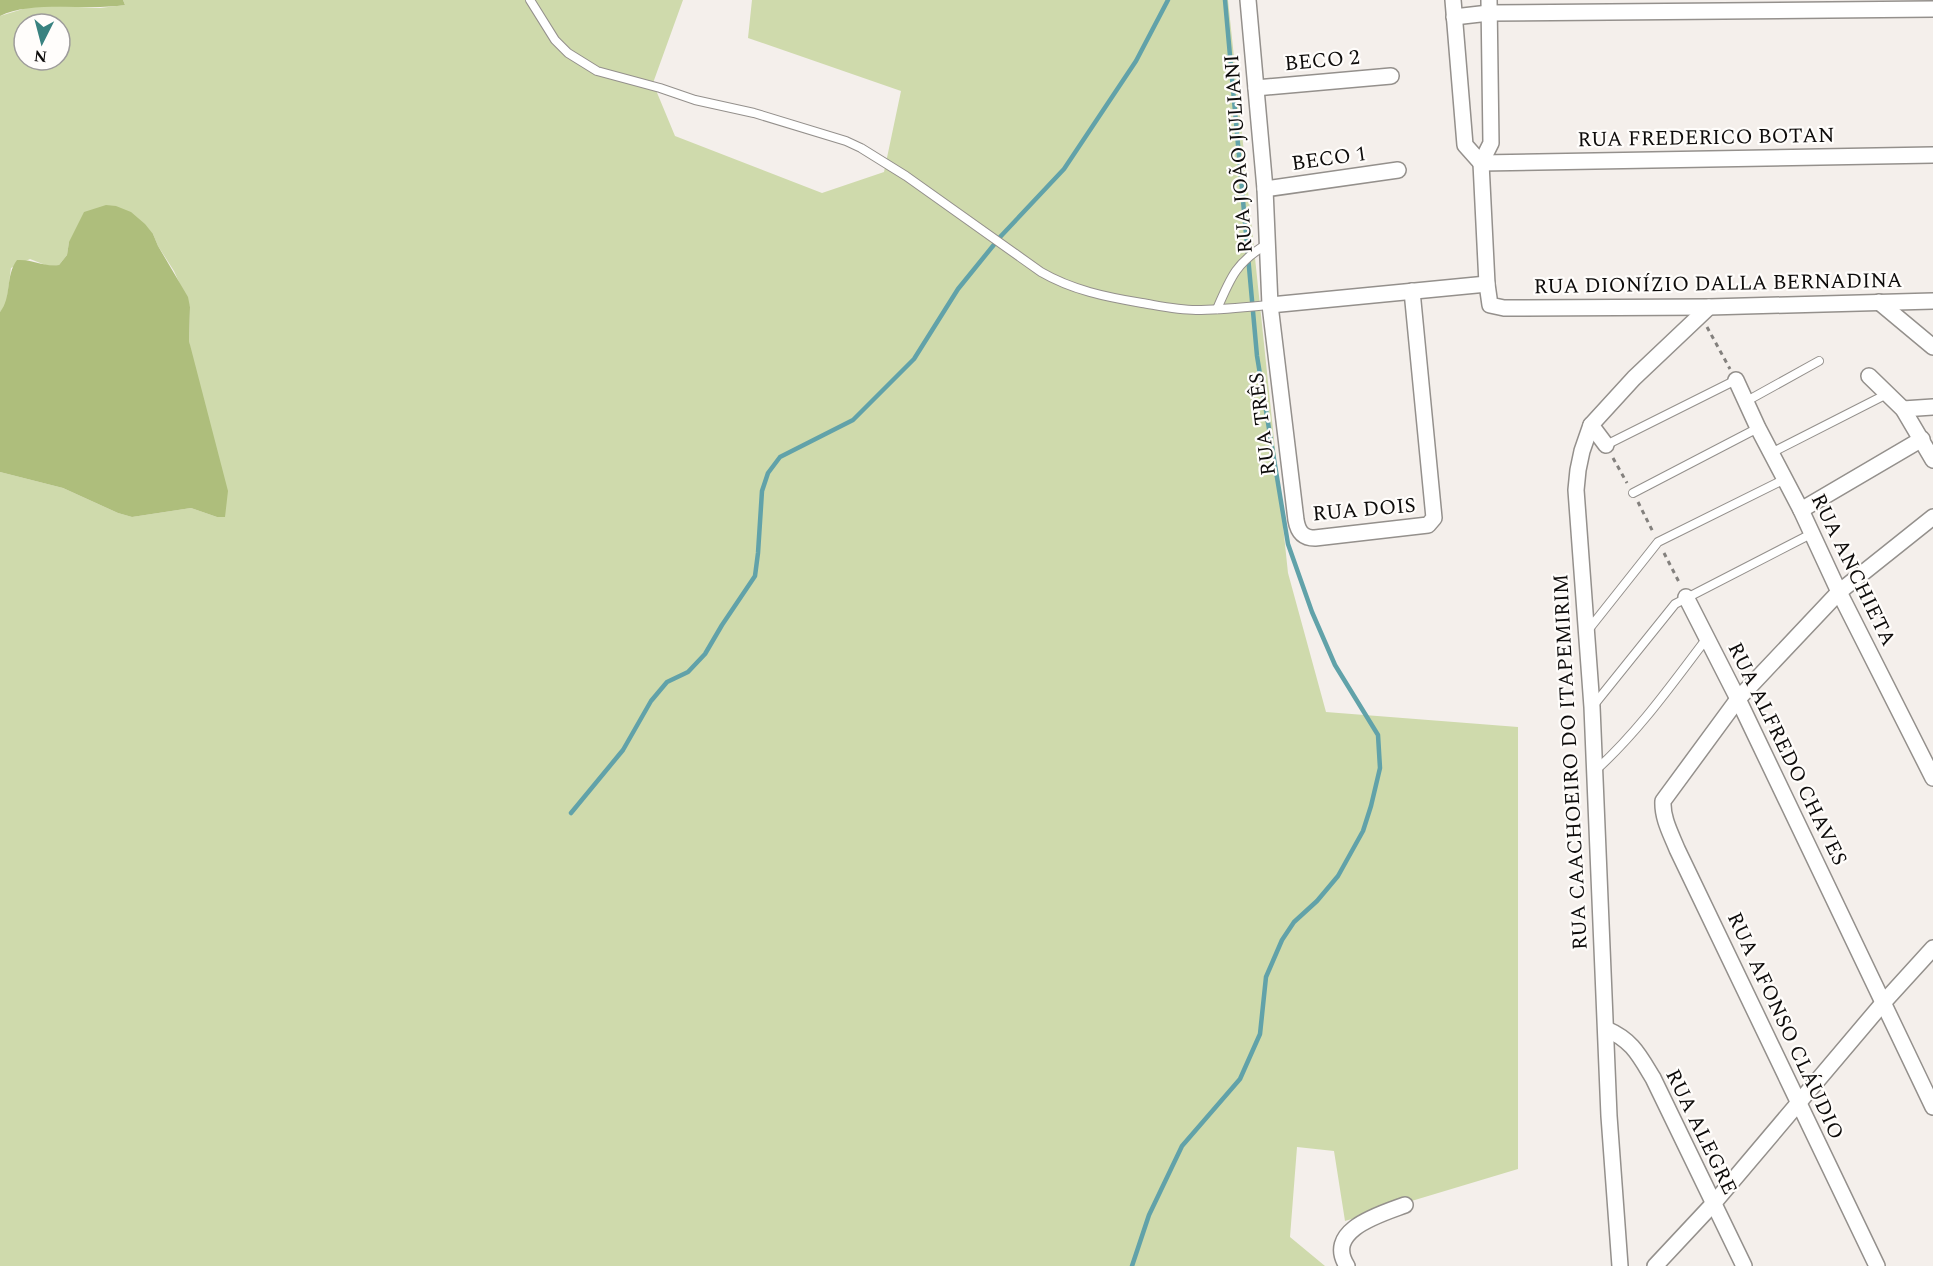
<svg xmlns="http://www.w3.org/2000/svg" width="1933" height="1266" font-family="Spectral,serif">
<style>
.green{fill:#cfdaac;fill-rule:evenodd}
.forest{fill:#aebe7c}
.lines{fill:none;stroke-linecap:round;stroke-linejoin:round}
.stream{stroke:#61a2a9;stroke-width:4.5}
.lane-casing{stroke:#94908c;stroke-width:10}
.street-casing{stroke:#94908c;stroke-width:18}
.path{stroke:#83807d;stroke-width:3;stroke-dasharray:4.5 4.5;stroke-linecap:butt}
.lane{stroke:#fff;stroke-width:8}
.street{stroke:#fff;stroke-width:15}
.labels{text-anchor:middle;dominant-baseline:central;stroke-width:4.5;stroke-linejoin:round;paint-order:stroke}
.street-label{font-size:21px;fill:#0d0b0a;stroke:#fffdfb}
</style>
<rect width="100%" height="100%" fill="#f4efeb"/>
<path class="green" d="M123,0H683L653,83L675,136L822,193L884,172L901,91L748,38L752,0H1228L1288,573L1326,712L1518,727V1169L1345,1221L1334,1151L1297,1147L1290,1237L1325,1266H0V472L63,488L118,513L132,517L191,508L217,517L189,341L190,307L174,271L158,246L153,234L69,242L67,255L59,265L48,266L30,259L11,268L6,306L0,312V16L36,5L100,8L125,5ZM24,24H60V60H24Z"/>
<g class="forest">
<path d="M0,0H123L125,5C88,11 31,0 0,16Z"/>
<path d="M106,205L116,206L131,212L145,224L153,234L158,246L188,297L190,307L189,341L228,491L225,517H217L191,508L132,517L118,513L63,488L0,472V312C12,298 5,276 17,260C33,259 43,267 59,265L67,255L69,242L84,212Z"/>
</g>
<g class="lines">
<g class="stream">
<polyline points="571,813 623,750 651,701 667,682 688,672 705,654 722,625 755,576 758,553 762,491 768,473 780,457 853,420 914,359 958,289 1001,236 1064,169 1136,61 1168,0"/>
<polyline points="1132,1266 1149,1215 1182,1146 1240,1079 1260,1034 1266,977 1282,940 1294,922 1317,901 1338,876 1363,831 1371,806 1380,768 1378,735 1335,665 1312,612 1288,544 1257,356 1225,0"/>
</g>
<defs>
<g id="lane">
<path d="M530,0L555,40L568,53L597,71L660,88L695,100L754,113L846,141L861,148L906,176L1041,272C1072,290 1106,297 1142,303C1160,306 1178,310 1196,310C1221,310 1246,307 1270,305"/>
<path d="M1217,309C1231,276 1237,262 1267,244"/>
<polyline points="1745,402 1819,361"/>
<polyline points="1606,445 1736,380"/>
<polyline points="1771,453 1887,394"/>
<polyline points="1633,493 1758,428"/>
<polyline points="1589,629 1658,542 1785,479"/>
<polyline points="1593,706 1675,604 1811,534"/>
<path d="M1596,770C1639,731 1672,684 1707,638"/>
</g>
<g id="street">
<path d="M1248,0L1265,189L1270,305L1296,520C1298,532 1303,538 1315,538L1428,525L1434,518L1412,291"/>
<polyline points="1453,0 1465,145 1481,163 1933,155"/>
<polyline points="1489,0 1491,143 1481,163 1487,284 1490,305 1504,308 1709,307 1933,301"/>
<polyline points="1454,17 1489,13 1933,9"/>
<polyline points="1256,88 1391,76"/>
<polyline points="1265,189 1398,170"/>
<polyline points="1879,302 1933,347"/>
<polyline points="1270,305 1487,284"/>
<polyline points="1869,376 1903,409 1933,460"/>
<polyline points="1736,380 1758,428 1801,510 1839,592 1933,778"/>
<polyline points="1903,409 1933,407"/>
<polyline points="1591,425 1606,445"/>
<polyline points="1801,510 1922,439"/>
<polyline points="1686,597 1738,699 1933,1107"/>
<path d="M1606,1029C1632,1040 1639,1055 1653,1078L1744,1266"/>
<path d="M1347,1266C1324,1230 1381,1214 1405,1205"/>
<polyline points="1620,1266 1609,1116 1592,707 1576,490 1578,470 1582,451 1591,425 1634,378 1709,307"/>
<polyline points="1655,1266 1713,1204 1883,1003 1933,948"/>
<path d="M1877,1266L1677,849C1671,834 1662,818 1663,801L1738,699L1839,592L1933,517"/>
</g>
</defs>
<use href="#lane" class="lane-casing"/>
<use href="#street" class="street-casing"/>
<g class="path">
<polyline points="1707,327 1730,369"/>
<polyline points="1613,458 1627,483"/>
<polyline points="1638,502 1654,534"/>
<polyline points="1664,553 1680,584"/>
</g>
<use href="#lane" class="lane"/>
<use href="#street" class="street"/>
</g>
<g class="labels">
<g class="street-label">
<text transform="translate(1322 61) rotate(-5)">BECO 2</text>
<text transform="translate(1706 138) rotate(-1)">RUA FREDERICO BOTAN</text>
<text transform="translate(1239 154) rotate(-94)">RUA JOÃO JULIANI</text>
<text transform="translate(1329 159) rotate(-8)">BECO 1</text>
<text transform="translate(1718 284) rotate(-1)">RUA DIONÍZIO DALLA BERNADINA</text>
<text transform="translate(1263 424) rotate(-97)">RUA TRÊS</text>
<text transform="translate(1364 510) rotate(-5)">RUA DOIS</text>
<text transform="translate(1853 570) rotate(64)">RUA ANCHIETA</text>
<text transform="translate(1787 754) rotate(64)">RUA ALFREDO CHAVES</text>
<text transform="translate(1571 762) rotate(-93)">RUA CAACHOEIRO DO ITAPEMIRIM</text>
<text transform="translate(1785 1026) rotate(65)">RUA AFONSO CLÁUDIO</text>
<text transform="translate(1701 1132) rotate(64)">RUA ALEGRE</text>
</g>
</g>
<g transform="translate(42 42) rotate(186)"><circle r="28" fill="#fffdfb" stroke="#9e9c9b" stroke-width="1.5"/>
<path d="M0-4.5L10 22L0 15L-10 22Z" fill="#398280"/>
<text y="-9" font-size="16" font-weight="bold" text-anchor="middle" fill="#0d0b0a">N</text>
</g>
</svg>
